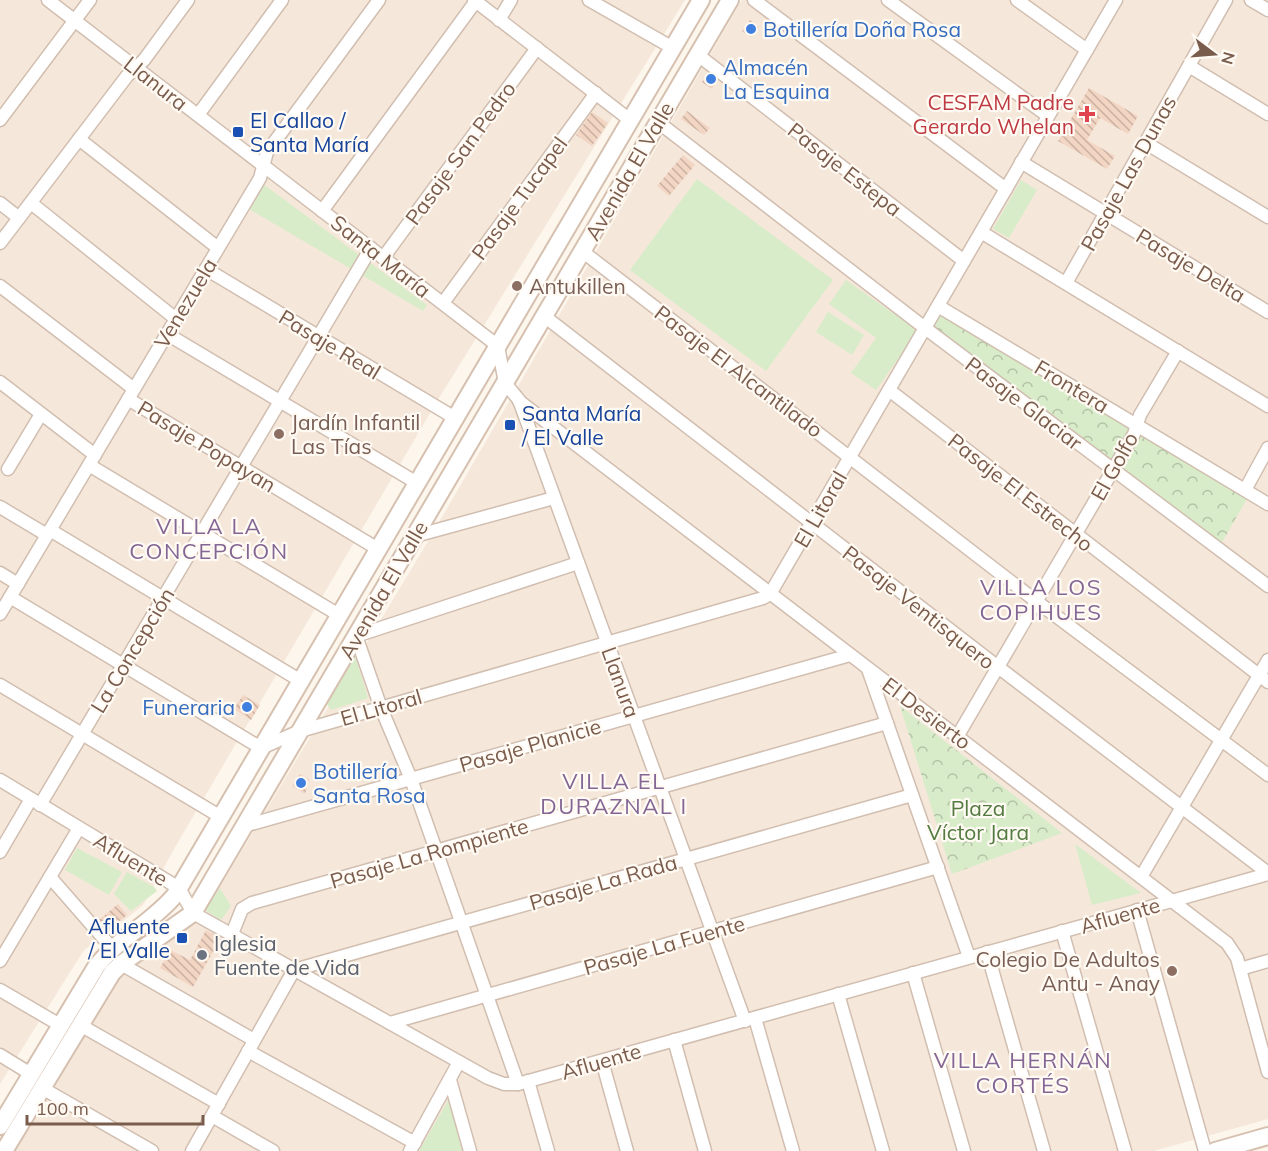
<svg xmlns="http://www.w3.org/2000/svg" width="1268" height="1151" font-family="Mulish,sans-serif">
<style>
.residential{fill:#f5e8da}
.grass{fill:#d8ecc9}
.park{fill:url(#park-crowns)}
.building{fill:url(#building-back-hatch)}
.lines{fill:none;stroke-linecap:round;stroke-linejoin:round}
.street-casing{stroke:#d1beb0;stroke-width:15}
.secondary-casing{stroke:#d6c0b0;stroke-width:20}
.street{stroke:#fff;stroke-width:12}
.secondary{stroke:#fff;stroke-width:16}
.shop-dot{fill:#3f7fe0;stroke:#fffaf3;stroke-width:2}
.health-dot{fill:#e0444e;stroke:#fffaf3;stroke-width:2}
.transit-dot{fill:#1a4fb4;stroke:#fffaf3;stroke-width:2}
.education-dot{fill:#8d6e63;stroke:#fffaf3;stroke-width:2}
.worship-dot{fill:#6b7280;stroke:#fffaf3;stroke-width:2}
.labels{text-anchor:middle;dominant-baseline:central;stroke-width:4.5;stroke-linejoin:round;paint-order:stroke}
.shop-label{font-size:21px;fill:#366cbe;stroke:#fffaf3;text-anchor:start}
.street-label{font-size:21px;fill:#7a5c4d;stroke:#fffaf3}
.health-label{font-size:21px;fill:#be3a42;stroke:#fffaf3;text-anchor:end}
.transit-label{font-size:21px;fill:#164399;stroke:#fffaf3;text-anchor:start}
.education-label{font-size:21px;fill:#785e54;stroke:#fffaf3;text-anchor:start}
.park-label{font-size:21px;fill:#537a41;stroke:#fffaf3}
.worship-label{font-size:21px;fill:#5b616d;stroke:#fffaf3;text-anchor:start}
.neighbourhood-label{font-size:22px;letter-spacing:1.5px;fill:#846695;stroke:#fffaf3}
</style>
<defs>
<pattern id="park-crowns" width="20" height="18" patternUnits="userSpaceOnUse" patternTransform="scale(1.5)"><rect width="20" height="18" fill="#d8ecc9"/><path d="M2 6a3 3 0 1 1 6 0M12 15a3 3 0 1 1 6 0" fill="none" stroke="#b4c2a5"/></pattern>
<pattern id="building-back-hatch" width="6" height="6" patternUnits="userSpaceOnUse" patternTransform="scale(1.5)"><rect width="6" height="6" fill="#f3d5c3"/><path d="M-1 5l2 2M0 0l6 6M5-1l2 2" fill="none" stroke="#cab0a1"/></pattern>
</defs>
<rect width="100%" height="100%" fill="#fdf6ec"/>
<g class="residential">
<polygon points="0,0 685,0 436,403 174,849 143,905 111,931 84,950 0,1084"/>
<polygon points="742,0 1268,0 1268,1119 1154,1151 11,1151 119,970 200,920 424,548"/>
</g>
<g class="grass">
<polygon points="697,179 833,280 766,371 630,270"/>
<polygon points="1021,180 1037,190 1009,238 993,229"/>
<polygon points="263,184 427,305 423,311 249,209"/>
<polygon points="846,280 918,331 876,390 851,373 876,338 829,304"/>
<polygon points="828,312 864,335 852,355 816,332"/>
<polygon points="355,656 368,698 331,710 326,703"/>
<polygon points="1075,844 1141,893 1092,905"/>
<polygon points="77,848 122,872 109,895 65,870"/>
<polygon points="127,872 154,887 157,891 131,911 114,894"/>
<polygon points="220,888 231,906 221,920 205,910"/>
<polygon points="449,1099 462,1151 419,1151"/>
</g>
<g class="park">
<polygon points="940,315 1127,424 1248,497 1221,544 932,328"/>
<polygon points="900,706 1062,833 952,874"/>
</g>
<g class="building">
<polygon points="750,20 759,27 751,37 742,31"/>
<polygon points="708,73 717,80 712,89 702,82"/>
<polygon points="1089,88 1138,116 1128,134 1100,118 1087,140 1115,156 1107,169 1058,141"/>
<polygon points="687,111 710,128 704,135 681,119"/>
<polygon points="592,112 608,123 592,146 576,135"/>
<polygon points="683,155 695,165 669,196 657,186"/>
<polygon points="243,695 260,705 251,720 234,709"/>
<polygon points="300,774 309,779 305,794 292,786"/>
<polygon points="118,904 127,915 108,931 99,920"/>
<polygon points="206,930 221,938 193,987 160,968 170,950 190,960"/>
</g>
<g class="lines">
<defs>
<g id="street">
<polyline points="48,0 498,346 505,383 519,400 745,1021"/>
<polyline points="474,0 630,120"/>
<polyline points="589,0 673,48"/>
<polyline points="754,0 1006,189"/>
<polyline points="888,0 1048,116"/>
<polyline points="1017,0 1087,50"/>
<polyline points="1251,0 1268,10"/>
<polyline points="499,20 511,0"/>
<polyline points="698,55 964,261"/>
<polyline points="1189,66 1268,114"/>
<polyline points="198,115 282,0"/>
<polyline points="0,120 90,0"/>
<polyline points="658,122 925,328 1268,586"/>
<polyline points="79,139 218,248"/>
<polyline points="1146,143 1268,217"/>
<polyline points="1021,162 1268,312"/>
<polyline points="0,203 19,218"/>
<polyline points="31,203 176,319"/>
<polyline points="322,211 476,1"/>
<polyline points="981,232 1268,406"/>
<polyline points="0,243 127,76 144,60 188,0"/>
<polyline points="582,251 1036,601 1268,775"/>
<polyline points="383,258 537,48"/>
<polyline points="206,269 455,418"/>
<polyline points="1066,283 1226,0"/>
<polyline points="0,286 134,389"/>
<polyline points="443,303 596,93"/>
<polyline points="938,306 1268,504"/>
<polyline points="544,316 998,667 1268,873"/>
<polyline points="167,334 417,483"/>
<polyline points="0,382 95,455"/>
<polyline points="889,390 1268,682"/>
<polyline points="128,399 378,549"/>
<polyline points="519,401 1227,943 1237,958 1268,1072"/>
<polyline points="89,465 339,615"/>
<polyline points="8,469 41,414"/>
<polyline points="1245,490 1268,448"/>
<polyline points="0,507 47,535"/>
<polyline points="50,530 301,681"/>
<polyline points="415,536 554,498"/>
<polyline points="0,573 18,584"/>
<polyline points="10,597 261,748 300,731 763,598 770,594 1116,0"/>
<polyline points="0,614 260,178 267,152 379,0"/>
<polyline points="868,669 969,957"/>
<polyline points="0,685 221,817"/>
<polyline points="957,737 1134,434 1140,415 1178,351"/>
<polyline points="0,780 179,888 193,913 488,1078 504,1084 518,1084 1268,874"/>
<polyline points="40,805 371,248"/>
<polyline points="244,826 850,655"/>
<polyline points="0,852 31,799"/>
<polyline points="50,877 112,948"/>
<polyline points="1141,877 1268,660"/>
<polyline points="1137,910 1205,1151"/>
<polyline points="1062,931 1125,1151"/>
<polyline points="232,934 242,909 252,903 887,723"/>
<polyline points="987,952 1044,1151"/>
<polyline points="0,961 79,828"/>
<polyline points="121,964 254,1040"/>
<polyline points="1240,969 1268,961"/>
<polyline points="913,973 964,1151"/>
<polyline points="0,990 60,1025"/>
<polyline points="838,994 883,1151"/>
<polyline points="755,1018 793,1151"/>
<polyline points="390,1023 938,867"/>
<polyline points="80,1025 219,1104"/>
<polyline points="674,1040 705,1151"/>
<polyline points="248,1051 415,1143"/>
<polyline points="0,1055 31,1074"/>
<polyline points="602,1061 627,1151"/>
<polyline points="450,1080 470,1151"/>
<polyline points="528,1081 548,1151"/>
<polyline points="518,1084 411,779 381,708 356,636 578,563"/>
<polyline points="42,1088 152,1151"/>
<polyline points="212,1116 273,1151"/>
<polyline points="192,1151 294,970 912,795"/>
<polyline points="410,1151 459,1062"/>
</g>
<g id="secondary">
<path d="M0,1126L96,967C118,938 152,923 175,895L701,0"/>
<polyline points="4,1151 112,973 121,964 193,913 730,0"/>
<polyline points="1215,1151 1268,1136"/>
</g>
</defs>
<use href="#street" class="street-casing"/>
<use href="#secondary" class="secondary-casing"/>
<use href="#street" class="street"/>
<use href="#secondary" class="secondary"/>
</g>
<g class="shop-dot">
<circle cx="751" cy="29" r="6"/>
<circle cx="711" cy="79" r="6"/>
<circle cx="247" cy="707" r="6"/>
<circle cx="301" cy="783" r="6"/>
</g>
<path class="health-dot" d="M1084 105h6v6h6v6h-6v6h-6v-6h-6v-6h6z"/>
<g class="transit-dot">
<rect x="232" y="126" width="12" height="12" rx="3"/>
<rect x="504" y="419" width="12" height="12" rx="3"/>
<rect x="176" y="932" width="12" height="12" rx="3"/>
</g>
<g class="education-dot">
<circle cx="517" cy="286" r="6"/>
<circle cx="279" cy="434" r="6"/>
<circle cx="1172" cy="971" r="6"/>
</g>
<circle class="worship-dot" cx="202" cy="955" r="6"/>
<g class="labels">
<g class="shop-label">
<text x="763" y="29">Botillería Doña Rosa</text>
<text x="723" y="67">Almacén<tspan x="723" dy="24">La Esquina</tspan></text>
<text x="235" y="707" text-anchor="end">Funeraria</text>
<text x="313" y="771">Botillería<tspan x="313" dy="24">Santa Rosa</tspan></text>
</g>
<g class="street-label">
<text transform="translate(156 83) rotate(38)">Llanura</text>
<text transform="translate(460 153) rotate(-54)">Pasaje San Pedro</text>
<text transform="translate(845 169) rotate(38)">Pasaje Estepa</text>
<text transform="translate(629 171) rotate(-60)">Avenida El Valle</text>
<text transform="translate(1128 173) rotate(-61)">Pasaje Las Dunas</text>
<text transform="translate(519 198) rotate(-54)">Pasaje Tucapel</text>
<text transform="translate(381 256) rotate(38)">Santa María</text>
<text transform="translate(1191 265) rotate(31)">Pasaje Delta</text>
<text transform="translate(185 303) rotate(-59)">Venezuela</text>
<text transform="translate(330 344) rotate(31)">Pasaje Real</text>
<text transform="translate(739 371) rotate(37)">Pasaje El Alcantilado</text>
<text transform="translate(1072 386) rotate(31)">Frontera</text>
<text transform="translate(1024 403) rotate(37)">Pasaje Glaciar</text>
<text transform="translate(207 446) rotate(31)">Pasaje Popayan</text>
<text transform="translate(1114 466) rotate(-61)">El Golfo</text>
<text transform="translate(1021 492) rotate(38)">Pasaje El Estrecho</text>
<text transform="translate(820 509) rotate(-60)">El Litoral</text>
<text transform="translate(383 590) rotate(-60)">Avenida El Valle</text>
<text transform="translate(919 607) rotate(38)">Pasaje Ventisquero</text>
<text transform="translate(132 650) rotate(-59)">La Concepción</text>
<text transform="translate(621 682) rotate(70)">Llanura</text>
<text transform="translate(381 707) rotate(-16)">El Litoral</text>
<text transform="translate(927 713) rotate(37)">El Desierto</text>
<text transform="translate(530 745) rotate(-16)">Pasaje Planicie</text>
<text transform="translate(429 853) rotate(-16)">Pasaje La Rompiente</text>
<text transform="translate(131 859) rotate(31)">Afluente</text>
<text transform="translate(603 882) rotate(-16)">Pasaje La Rada</text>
<text transform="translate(1120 915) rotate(-16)">Afluente</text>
<text transform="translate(664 945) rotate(-16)">Pasaje La Fuente</text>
<text transform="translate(601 1061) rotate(-16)">Afluente</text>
</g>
<g class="health-label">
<text x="1074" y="102">CESFAM Padre<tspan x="1074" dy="24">Gerardo Whelan</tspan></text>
</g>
<g class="transit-label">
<text x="250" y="120">El Callao /<tspan x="250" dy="24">Santa María</tspan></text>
<text x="522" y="413">Santa María<tspan x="522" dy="24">/ El Valle</tspan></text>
<text x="170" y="926" text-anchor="end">Afluente<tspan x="170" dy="24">/ El Valle</tspan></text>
</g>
<g class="education-label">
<text x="529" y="286">Antukillen</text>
<text x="291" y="422">Jardín Infantil<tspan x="291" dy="24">Las Tías</tspan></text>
<text x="1160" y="959" text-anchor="end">Colegio De Adultos<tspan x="1160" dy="24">Antu - Anay</tspan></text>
</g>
<g class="park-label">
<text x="978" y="808">Plaza<tspan x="978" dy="24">Víctor Jara</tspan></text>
</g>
<g class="worship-label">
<text x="214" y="943">Iglesia<tspan x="214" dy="24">Fuente de Vida</tspan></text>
</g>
<g class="neighbourhood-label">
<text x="209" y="526">VILLA LA<tspan x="209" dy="25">CONCEPCIÓN</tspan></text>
<text x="1041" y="587">VILLA LOS<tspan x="1041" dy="25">COPIHUES</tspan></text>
<text x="614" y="781">VILLA EL<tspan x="614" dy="25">DURAZNAL I</tspan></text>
<text x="1023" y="1060">VILLA HERNÁN<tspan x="1023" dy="25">CORTÉS</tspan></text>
</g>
</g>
<g transform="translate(1214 54) rotate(106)" stroke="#fffaf3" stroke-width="4.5" paint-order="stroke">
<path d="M0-4.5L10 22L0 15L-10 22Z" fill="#7a5c4d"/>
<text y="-9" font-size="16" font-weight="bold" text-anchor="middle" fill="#7a5c4d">N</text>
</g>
<path d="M27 1115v9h176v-9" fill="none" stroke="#7a5c4d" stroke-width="3"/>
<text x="36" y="1115" font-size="18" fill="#7a5c4d" stroke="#fffaf3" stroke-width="4.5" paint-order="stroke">100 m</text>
</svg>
